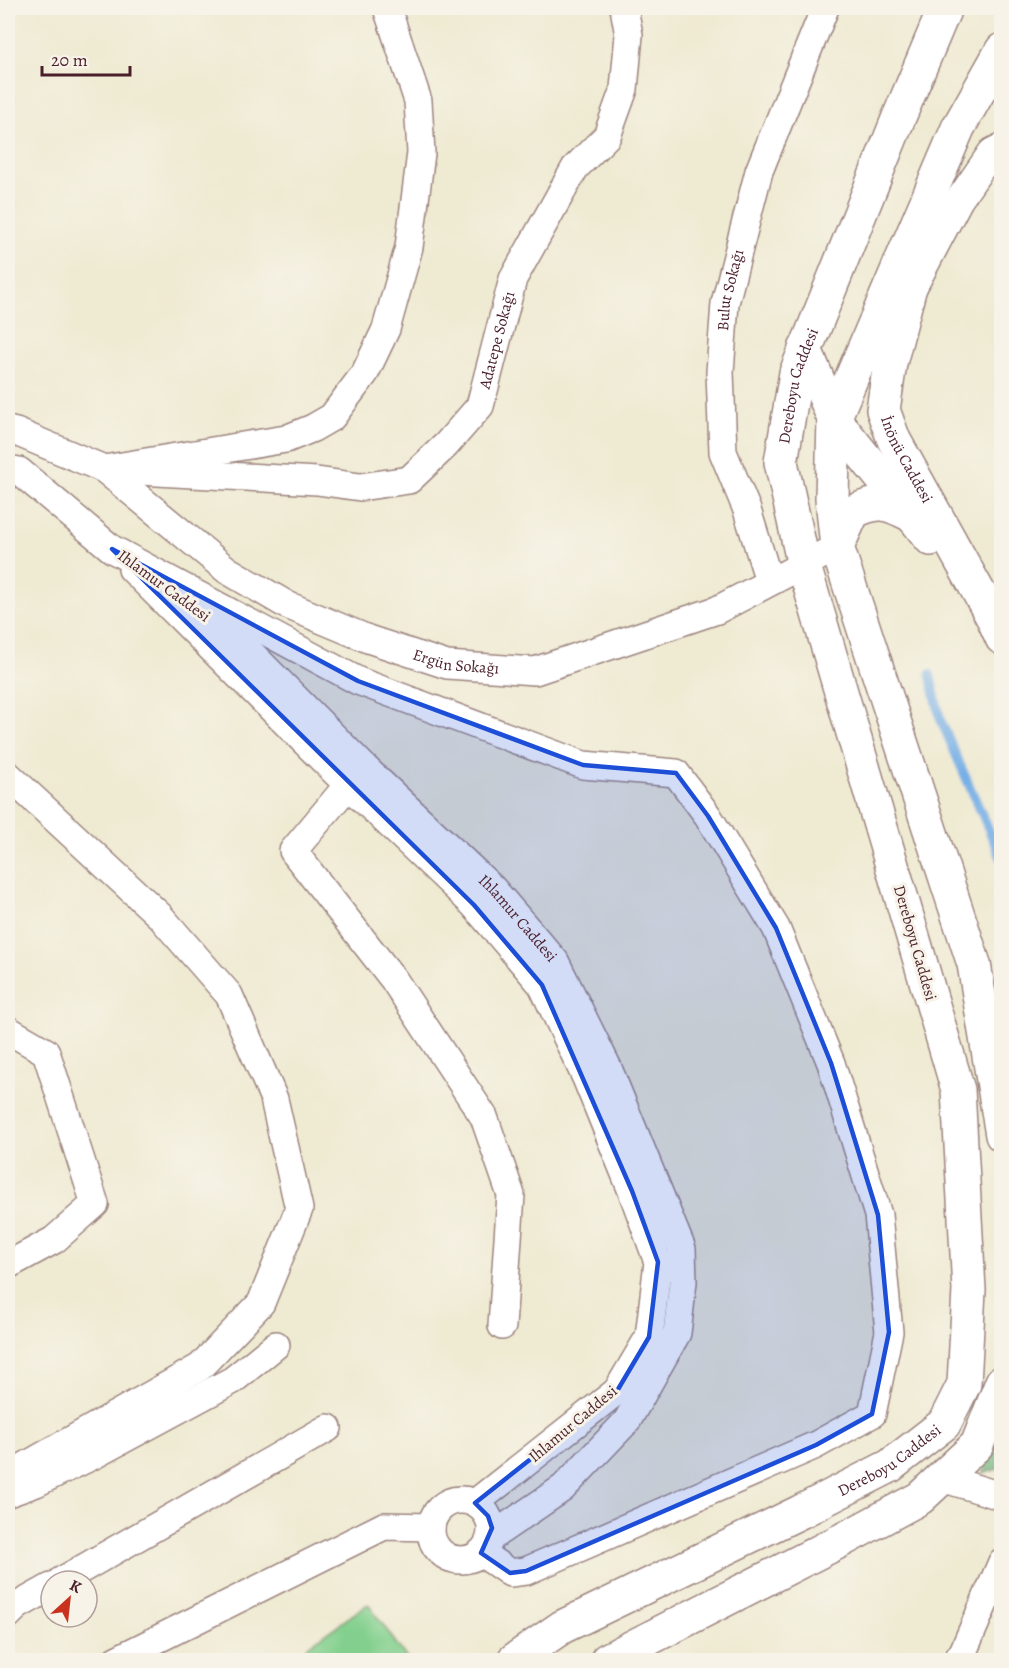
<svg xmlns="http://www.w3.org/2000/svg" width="1009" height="1668" font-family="Alegreya,serif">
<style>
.grass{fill:#83d08e;stroke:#66785c;stroke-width:1.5}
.forest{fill:url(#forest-firs);stroke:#5a6852;stroke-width:1.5}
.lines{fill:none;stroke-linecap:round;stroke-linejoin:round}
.stream{stroke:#76afe6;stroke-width:9}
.minor-casing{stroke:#9c847e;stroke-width:30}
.secondary-casing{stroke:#9c847e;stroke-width:36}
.minor{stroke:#fff;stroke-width:27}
.secondary{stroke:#fff;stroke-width:33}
.marked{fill:#1d4ed8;fill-opacity:0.2;stroke:#1d4ed8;stroke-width:4.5;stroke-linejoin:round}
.labels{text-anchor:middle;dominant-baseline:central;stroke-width:6;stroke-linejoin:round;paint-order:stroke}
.street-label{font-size:16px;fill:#4a1f2b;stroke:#f7f3e8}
</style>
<defs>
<pattern id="forest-firs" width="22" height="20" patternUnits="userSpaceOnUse" patternTransform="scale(1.5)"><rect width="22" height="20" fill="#6ab279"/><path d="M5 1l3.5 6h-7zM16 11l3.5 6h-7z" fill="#599063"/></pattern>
</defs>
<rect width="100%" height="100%" fill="#f7f3e8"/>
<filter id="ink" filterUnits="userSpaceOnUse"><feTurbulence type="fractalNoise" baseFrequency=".0167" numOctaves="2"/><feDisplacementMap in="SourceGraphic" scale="12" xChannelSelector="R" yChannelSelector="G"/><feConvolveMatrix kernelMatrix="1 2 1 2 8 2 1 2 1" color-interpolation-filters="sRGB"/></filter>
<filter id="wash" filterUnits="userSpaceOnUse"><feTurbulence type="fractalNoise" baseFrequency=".008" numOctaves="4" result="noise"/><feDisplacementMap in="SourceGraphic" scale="24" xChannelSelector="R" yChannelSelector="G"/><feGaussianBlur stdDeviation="1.35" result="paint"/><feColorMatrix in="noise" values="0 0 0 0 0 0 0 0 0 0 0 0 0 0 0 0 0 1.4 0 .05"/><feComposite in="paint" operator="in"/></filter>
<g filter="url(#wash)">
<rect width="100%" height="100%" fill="#efead2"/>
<polygon class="grass" points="368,1604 408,1660 288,1660"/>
<polygon class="forest" points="1001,1429 1001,1468 982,1474"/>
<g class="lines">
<polyline class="stream" points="930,674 941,721 1002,860"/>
</g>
</g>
<g filter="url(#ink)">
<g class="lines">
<defs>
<g id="minor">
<polyline points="907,299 959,200 992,152 1002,147"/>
<polyline points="8,430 16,432 104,469 286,439 313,428 332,417 365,373 386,329 409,247 421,153 418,101 387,8"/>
<polyline points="8,469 19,471 112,549 358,681 583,765 676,773 708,816 776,928 831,1063 878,1215 889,1332 872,1414 816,1445 526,1571 510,1573 481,1553"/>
<path id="s1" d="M104,469L317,481L360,487L409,480L446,445L480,406L513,279L575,168L607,136L624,89L629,35L624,8"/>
<path id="s2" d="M104,469L227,570L287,605L368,639L447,665L535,671L717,610L837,547"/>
<polyline points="132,569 348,785 474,905 542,985 586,1078 632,1191 658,1262 649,1337 617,1391 475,1503"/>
<path id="s3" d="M769,581L747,510L723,452L720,372L725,303L759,171L825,8"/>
<path id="s4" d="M193,608L239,641L365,768L493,889L555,961L608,1068L682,1249L683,1282L677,1333L627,1421L563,1488L491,1537"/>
<polyline points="8,775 160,916 229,995 274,1099 299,1209 261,1303 200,1367 20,1469 8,1473"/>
<polyline points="348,785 293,851 394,980 484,1117 511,1195 502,1326"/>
<polyline points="8,1030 46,1052 95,1204 54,1240 8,1265"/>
<polyline points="942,1478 994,1494 1002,1491"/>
<polyline points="8,1493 36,1483 94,1455 233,1380 276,1345"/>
<circle cx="461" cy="1530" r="30"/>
<polyline points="61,1581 328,1428"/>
<polyline points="8,1615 17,1606 51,1587"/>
<polyline points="116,1660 384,1526 431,1527"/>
<polyline points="957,1660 963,1652 1002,1562"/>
</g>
<g id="secondary">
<polyline points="1002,50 958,128 834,419 832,498 837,547 974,964 1002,1135"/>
<path id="s5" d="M912,279L890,363L883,410L894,440L993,618L1002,638"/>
<polyline points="805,349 834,419 931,539"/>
<path d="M837,547L853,512C880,499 887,503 913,516"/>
<path id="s6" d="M514,1660L562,1627L800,1512L890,1466L944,1424L964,1384L969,1290L958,1090L804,566L781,462L796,373L897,122L945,8"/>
<polyline points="607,1660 844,1539 920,1498 977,1445 1002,1382"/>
</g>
</defs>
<use href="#minor" class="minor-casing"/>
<use href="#secondary" class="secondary-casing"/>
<use href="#minor" class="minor"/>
<use href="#secondary" class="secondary"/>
</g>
</g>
<path class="marked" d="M112,549L358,681L583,765L676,773L708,816L776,928L831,1063L878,1215L889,1332L872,1414L816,1445L526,1571L510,1573L481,1553L492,1528L488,1516L475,1503L617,1391L649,1337L658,1262L632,1191L542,985L474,905Z"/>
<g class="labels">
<g class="street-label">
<text stroke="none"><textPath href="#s3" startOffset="300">Bulut Sokağı</textPath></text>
<text stroke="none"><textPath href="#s1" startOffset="477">Adatepe Sokağı</textPath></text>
<text stroke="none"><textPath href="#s6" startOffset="1562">Dereboyu Caddesi</textPath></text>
<text stroke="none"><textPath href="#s5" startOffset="189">İnönü Caddesi</textPath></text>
<text transform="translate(164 586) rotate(36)">Ihlamur Caddesi</text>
<text stroke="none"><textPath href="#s2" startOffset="408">Ergün Sokağı</textPath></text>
<text stroke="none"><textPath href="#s4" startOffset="450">Ihlamur Caddesi</textPath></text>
<text transform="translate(915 943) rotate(74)">Dereboyu Caddesi</text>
<text transform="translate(573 1424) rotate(-40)">Ihlamur Caddesi</text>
<text stroke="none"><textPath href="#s6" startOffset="426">Dereboyu Caddesi</textPath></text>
</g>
</g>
<rect width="1009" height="1668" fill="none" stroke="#f7f3e8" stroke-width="30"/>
<g transform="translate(69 1599) rotate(27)"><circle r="28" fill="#f7f3e8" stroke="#b29e9c" stroke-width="1.5"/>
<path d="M0-4.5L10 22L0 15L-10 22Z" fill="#c8321e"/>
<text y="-9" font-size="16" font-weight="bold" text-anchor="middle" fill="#4a1f2b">K</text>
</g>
<path d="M42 66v9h88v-9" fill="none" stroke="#4a1f2b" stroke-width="3"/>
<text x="51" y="66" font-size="18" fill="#4a1f2b" stroke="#f7f3e8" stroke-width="4.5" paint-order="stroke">20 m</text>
</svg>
